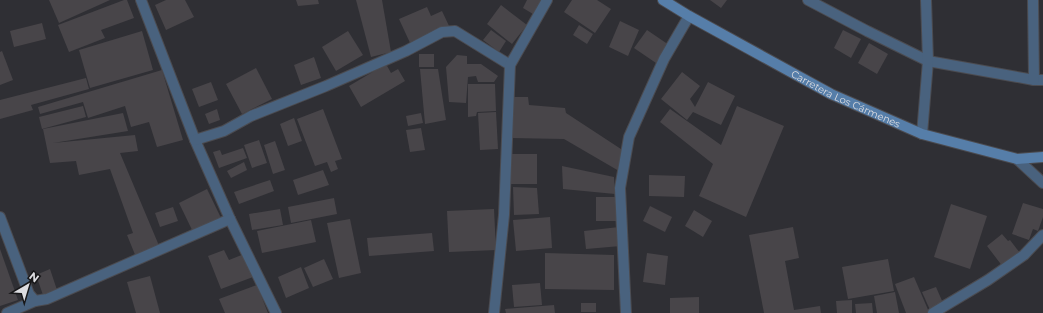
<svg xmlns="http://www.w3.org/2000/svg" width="1043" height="313" font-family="Montserrat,sans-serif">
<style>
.building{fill:#484549}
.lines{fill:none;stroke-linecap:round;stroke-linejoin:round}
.street-casing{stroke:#4b4b50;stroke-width:12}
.secondary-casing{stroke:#4b4b50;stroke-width:12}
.street{stroke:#49627e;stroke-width:10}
.secondary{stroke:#567ea9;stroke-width:10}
.labels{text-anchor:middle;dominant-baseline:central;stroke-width:3.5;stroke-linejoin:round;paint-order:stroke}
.street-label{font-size:10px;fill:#dddde1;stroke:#171719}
</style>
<rect width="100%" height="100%" fill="#2f2f34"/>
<g class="building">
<polygon points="49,0 110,0 59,23"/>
<polygon points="124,0 127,0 134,18 101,30 105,38 69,52 58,25"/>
<polygon points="166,0 185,0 194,17 166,30 155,5"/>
<polygon points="296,0 318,0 319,4 298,6"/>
<polygon points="356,0 382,0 391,52 371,57"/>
<polygon points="527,0 541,0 533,14 523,8"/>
<polygon points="572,0 597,0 611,9 595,33 564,12"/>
<polygon points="710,0 727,0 721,8"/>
<polygon points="501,5 527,25 512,44 487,24"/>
<polygon points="427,7 431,16 442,11 450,28 411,45 399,19"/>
<polygon points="620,21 639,30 628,56 609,47"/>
<polygon points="42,23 46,39 14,47 10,31"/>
<polygon points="579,25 593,34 587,44 573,35"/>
<polygon points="491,30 506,41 499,52 483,40"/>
<polygon points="647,30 669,45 656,63 634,48"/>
<polygon points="843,30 861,39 851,58 834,48"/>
<polygon points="142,31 153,70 90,88 79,50"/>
<polygon points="348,31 363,55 336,71 322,47"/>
<polygon points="869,43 888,54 877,74 858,63"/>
<polygon points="2,51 13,80 0,85 0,52"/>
<rect x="419" y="54" width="15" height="13"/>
<polygon points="457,55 467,56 467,64 481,64 498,76 494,82 478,82 476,76 468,77 466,103 449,102 446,67"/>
<polygon points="314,57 321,78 301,85 294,65"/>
<polygon points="386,64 391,73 398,69 405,81 361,107 349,86"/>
<polygon points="256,68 272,99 242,114 226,84"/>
<polygon points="420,69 438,69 446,120 425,124"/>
<polygon points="162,70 183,140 157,147 149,122 131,127 125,106 88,118 83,102 40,114 38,107"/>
<polygon points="682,72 700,86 690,99 695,107 708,82 735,96 721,125 693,112 687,120 661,99"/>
<polygon points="86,78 89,89 31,105 33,110 0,119 0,100"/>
<polygon points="211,82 218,100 199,107 192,89"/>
<polygon points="468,84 495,84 496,111 477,112 476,116 468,117"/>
<polygon points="513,97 528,97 529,105 565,108 566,113 624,151 619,171 564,139 511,138"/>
<polygon points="83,106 86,117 42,129 39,117"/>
<polygon points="737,106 784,126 746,217 699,196 713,164 660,122 670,109 721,145"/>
<polygon points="217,109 220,120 209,124 205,114"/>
<polygon points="323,109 342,159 335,161 338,169 331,172 327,162 315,166 297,119"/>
<polygon points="496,112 498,149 480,150 478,113"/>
<polygon points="123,113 128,131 53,143 135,135 138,151 120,153 160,248 136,257 127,235 133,233 110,169 79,175 76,161 50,163 43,129"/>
<polygon points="421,113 423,123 408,126 406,116"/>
<polygon points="294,118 302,141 288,146 280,124"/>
<polygon points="421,128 425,150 410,152 406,130"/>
<polygon points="259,140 267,163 252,168 244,145"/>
<polygon points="275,141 285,170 273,174 264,145"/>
<polygon points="243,148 247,158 219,168 213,152 220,150 222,155"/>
<polygon points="510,154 537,154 537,184 511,184"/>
<polygon points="244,162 247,170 231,178 227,171"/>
<polygon points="562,166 614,177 615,194 563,189"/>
<polygon points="323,170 329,185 298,195 293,180"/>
<polygon points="649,175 685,176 684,197 649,196"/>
<polygon points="270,180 274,191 239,204 234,192"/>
<polygon points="513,187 537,188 539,214 514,215"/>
<polygon points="207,189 222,220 194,234 179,203"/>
<rect x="596" y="197" width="22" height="24"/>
<polygon points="334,198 337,214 291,223 288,207"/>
<polygon points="1023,203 1043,209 1043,217 1038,231 1033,229 1029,240 1012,234"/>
<polygon points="951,204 987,216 970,269 934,257"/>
<polygon points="650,206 672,217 665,232 643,221"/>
<polygon points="173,207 178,221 160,227 155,213"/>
<polygon points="280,209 283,225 252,230 249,214"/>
<polygon points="494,209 496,250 449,252 447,211"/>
<polygon points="694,210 712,221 703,237 685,226"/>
<polygon points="550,217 552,248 516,251 513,220"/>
<polygon points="350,219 361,273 339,278 327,223"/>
<polygon points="311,220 316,242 262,253 257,231"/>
<polygon points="619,227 621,246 586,249 584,231"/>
<polygon points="793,227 799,258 785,261 794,310 820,306 821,313 764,313 749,235"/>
<polygon points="432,233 434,251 369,256 367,238"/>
<polygon points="1002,234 1008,241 1010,240 1020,253 1003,267 987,246"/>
<polygon points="0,249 18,300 0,306"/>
<polygon points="224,250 229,260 244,254 253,277 221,289 208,256"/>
<polygon points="545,253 614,255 614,290 545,289"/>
<polygon points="647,253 668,256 665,285 643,282"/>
<polygon points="324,259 333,279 313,287 304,268"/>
<polygon points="888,259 894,291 848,299 842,267"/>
<polygon points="301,267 309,288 286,298 278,277"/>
<polygon points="50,269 57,290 43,295 36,275"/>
<polygon points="150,276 160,313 136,313 127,282"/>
<polygon points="914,277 929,312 927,313 906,313 895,284"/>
<polygon points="540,283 542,305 514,307 512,285"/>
<polygon points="257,285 268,313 225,313 219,299"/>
<polygon points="936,287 943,303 930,310 922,292"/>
<polygon points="895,292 899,313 877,313 874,296"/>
<polygon points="699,297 699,313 670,313 670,298"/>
<polygon points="852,300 852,313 837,313 836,301"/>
<rect x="581" y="303" width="15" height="9"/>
<polygon points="872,303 873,313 856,313 855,304"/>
<polygon points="554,305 555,313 506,313 505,309"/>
</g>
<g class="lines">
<defs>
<g id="street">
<polyline points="141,0 195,140 230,219 276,313"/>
<polyline points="808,0 867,31 928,61 1034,80 1043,80"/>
<polyline points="1033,0 1034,80"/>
<polyline points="922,134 928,61 926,0"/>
<polyline points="195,140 224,131 251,116 326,86 406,51 442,32 455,31 510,65"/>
<polyline points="1017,159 1043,183"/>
<polyline points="0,217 29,294 35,301"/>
<polyline points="7,313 35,301 47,299 230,219"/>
<polyline points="494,313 504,215 510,65 547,0"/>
<polyline points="626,313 620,188 629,137 664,59 689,16"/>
<polyline points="933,313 988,280 1024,255 1043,235"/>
</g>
<g id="secondary">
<path id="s1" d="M663,0L689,16L831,94L922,134L1017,159L1043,157"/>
</g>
</defs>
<use href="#street" class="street-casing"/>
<use href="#secondary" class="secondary-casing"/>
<use href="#street" class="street"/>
<use href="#secondary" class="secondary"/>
</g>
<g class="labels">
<g class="street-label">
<text stroke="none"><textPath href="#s1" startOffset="208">Carretera Los Cármenes</textPath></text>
</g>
</g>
<g transform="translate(28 285) rotate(38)" stroke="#171719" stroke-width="3" paint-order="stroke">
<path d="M0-3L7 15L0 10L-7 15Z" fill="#dddde1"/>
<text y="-6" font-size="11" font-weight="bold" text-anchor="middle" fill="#dddde1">N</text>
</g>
</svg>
